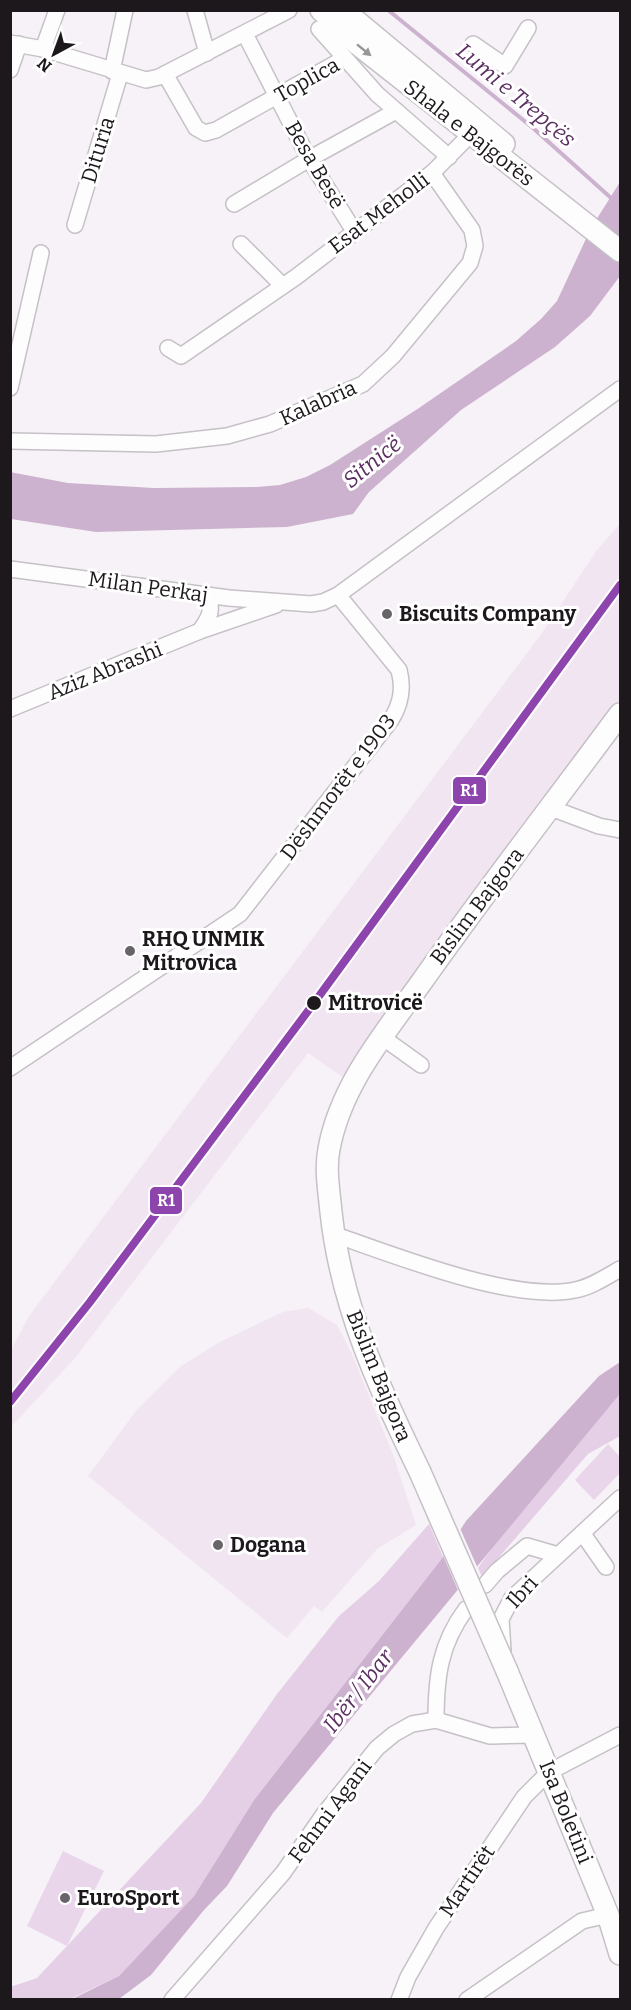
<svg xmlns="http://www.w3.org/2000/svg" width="631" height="2010" font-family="Bitter,serif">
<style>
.built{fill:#f0e5f1}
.green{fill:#ead6eb}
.forest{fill:#e5cfe7}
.water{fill:#ccb2ce}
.pier{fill:#f7f2f7}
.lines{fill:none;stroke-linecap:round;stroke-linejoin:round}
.stream{stroke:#ccb2ce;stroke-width:4}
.street-casing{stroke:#c5c1c6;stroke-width:18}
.secondary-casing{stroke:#c5c1c6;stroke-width:24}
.street{stroke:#fefdfe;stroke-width:15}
.secondary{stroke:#fefdfe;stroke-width:21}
.secondary-bridge-casing{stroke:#c5c1c6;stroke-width:24;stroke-linecap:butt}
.secondary-bridge{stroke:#fefdfe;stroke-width:21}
.rail-1-casing{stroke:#fff;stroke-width:12}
.rail-1{stroke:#8e44ad;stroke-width:8}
.oneway{fill:#989698}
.poi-dot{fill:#696469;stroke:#fff;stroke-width:2}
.stop-dot{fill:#1c181c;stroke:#fff;stroke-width:2}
.labels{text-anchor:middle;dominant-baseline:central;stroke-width:6;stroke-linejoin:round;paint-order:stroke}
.street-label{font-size:21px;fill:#1c181c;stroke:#fff}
.poi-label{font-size:21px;font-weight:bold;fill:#1c181c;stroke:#fff;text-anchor:start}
.stop-label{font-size:21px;font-weight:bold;fill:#1c181c;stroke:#fff;text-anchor:start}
.water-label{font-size:22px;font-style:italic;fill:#5c2f62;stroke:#fff}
.line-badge{stroke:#fff;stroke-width:2}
.badge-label{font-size:16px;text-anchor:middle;font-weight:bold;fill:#fff}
</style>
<rect width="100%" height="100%" fill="#f7f2f7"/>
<g class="built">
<polygon points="620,524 620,702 344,1078 308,1053 75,1358 11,1427 11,1350 29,1316 542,633 597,550"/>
<polygon points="308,1308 337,1325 351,1352 394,1457 416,1525 377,1549 322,1612 314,1606 287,1638 88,1476 136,1411 181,1366 220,1342 283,1312"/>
</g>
<g class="green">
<polygon points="608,1444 620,1457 620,1473 594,1500 575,1480"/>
<polygon points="63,1851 104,1871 67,1946 27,1926"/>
</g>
<g class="forest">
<polygon points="620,1394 620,1436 588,1454 482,1577 478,1568 492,1548"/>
<polygon points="429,1524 443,1557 254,1800 194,1896 119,1976 70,1999 11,1999 10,1987 37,1978 201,1803 277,1694 339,1616 379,1581"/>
</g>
<g class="water">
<polygon points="620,182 620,276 590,316 555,347 461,410 369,492 353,514 287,527 96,532 11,519 10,472 68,483 154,488 257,487 280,485 306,477 330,465 419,408 516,341 541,319 557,301 591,228"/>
<polygon points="620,1362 620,1394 273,1813 227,1886 204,1910 151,1975 119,1999 70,2000 119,1976 194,1896 254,1800 443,1557 466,1521 599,1376"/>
</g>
<polygon class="pier" points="459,1526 479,1571 460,1595 442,1553"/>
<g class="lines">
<polyline class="stream" points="388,10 533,128 620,206"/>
<defs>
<g id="street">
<polyline points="195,10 207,53"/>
<polyline points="319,29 345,58"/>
<polyline points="245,34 309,159 354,231"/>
<polyline points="10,43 43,49 146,80 159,77 289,10"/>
<polyline points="473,44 505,66 528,28"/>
<polyline points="43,49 57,10"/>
<polyline points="10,70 19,44"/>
<polyline points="112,71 125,10"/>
<polyline points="165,74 196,128 205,133 216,130 345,58 377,94 449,157"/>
<polyline points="234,204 309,159 396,111"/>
<polyline points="75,225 120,74"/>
<polyline points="241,244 283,286"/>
<polyline points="168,348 181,356 296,277 432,173 470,135"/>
<polyline points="10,388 41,253"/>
<polyline points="10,441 156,444 227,436 270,424 363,384 393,356 470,263 475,246 472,230 432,173"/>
<polyline points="10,569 229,598 311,604 323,602 338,595 620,389"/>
<path d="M200,631C209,618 215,609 206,594"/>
<polyline points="10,709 200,631 276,605"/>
<polyline points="551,808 599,826 620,830"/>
<polyline points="382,1037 421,1065"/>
<path d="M10,1068L240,914L391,720C401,704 404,689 399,670L338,595"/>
<path d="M333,1234C393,1255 514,1303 575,1290C591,1287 606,1277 620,1269"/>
<polyline points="583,1534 606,1567"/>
<polyline points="485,1585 497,1571 527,1546 558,1555"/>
<polyline points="503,1651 501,1619 512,1598 620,1498"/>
<path d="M436,1720C436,1677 440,1644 466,1609"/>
<polyline points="172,2000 283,1873 324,1814 377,1748 394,1734 412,1724 436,1720 490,1736 534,1735"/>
<polyline points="399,2000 408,1977 436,1928 524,1797 549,1772 620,1735"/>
<polyline points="467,2000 582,1921 608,1915"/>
</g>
<g id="secondary">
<polyline points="321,10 355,42 620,251"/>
<polyline points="343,10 504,144"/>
<path d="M420,1472C379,1388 341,1306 331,1212C329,1191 325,1169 329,1149C341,1084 386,1032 423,980C487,889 555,802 620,714"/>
<polyline points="507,1671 608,1915 620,1954"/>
</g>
</defs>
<use href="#street" class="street-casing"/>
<use href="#secondary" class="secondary-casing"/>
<use href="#street" class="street"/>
<use href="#secondary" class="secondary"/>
<defs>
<polyline id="secondary-bridge" points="420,1472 507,1671"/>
</defs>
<use href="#secondary-bridge" class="secondary-bridge-casing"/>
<use href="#secondary-bridge" class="secondary-bridge"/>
<defs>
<polyline id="rail-1" points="10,1402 90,1302 314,1003 620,585"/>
</defs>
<use href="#rail-1" class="rail-1-casing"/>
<use href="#rail-1" class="rail-1"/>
</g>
<defs><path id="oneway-solid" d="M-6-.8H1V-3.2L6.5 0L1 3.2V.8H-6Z" transform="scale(1.5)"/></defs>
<use class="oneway" href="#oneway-solid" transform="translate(364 50) rotate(39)"/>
<g class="poi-dot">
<circle cx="387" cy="614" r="6"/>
<circle cx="130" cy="951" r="6"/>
<circle cx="218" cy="1545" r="6"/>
<circle cx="65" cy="1898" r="6"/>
</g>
<circle class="stop-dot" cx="314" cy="1003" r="8"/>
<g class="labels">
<g class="street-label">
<text transform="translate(307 80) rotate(-29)">Toplica</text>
<text transform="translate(469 133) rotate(38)">Shala e Bajgorës</text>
<text transform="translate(98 150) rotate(-73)">Dituria</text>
<text transform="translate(315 165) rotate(60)">Besa Besë</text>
<text transform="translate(379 213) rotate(-37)">Esat Meholli</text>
<text transform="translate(318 403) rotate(-24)">Kalabria</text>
<text transform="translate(148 587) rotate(8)">Milan Perkaj</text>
<text transform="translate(105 671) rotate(-22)">Aziz Abrashi</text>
<text transform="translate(338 787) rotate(-53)">Dëshmorët e 1903</text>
<text transform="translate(477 906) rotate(-53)">Bislim Bajgora</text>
<text transform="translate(379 1376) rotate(68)">Bislim Bajgora</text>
<text transform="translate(522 1592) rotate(-48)">Ibri</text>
<text transform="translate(330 1811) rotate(-53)">Fehmi Agani</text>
<text transform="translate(566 1812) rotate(68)">Isa Boletini</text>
<text transform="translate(467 1881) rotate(-56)">Martirët</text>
</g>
<g class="poi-label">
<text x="399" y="614">Biscuits Company</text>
<text x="142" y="939">RHQ UNMIK<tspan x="142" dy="24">Mitrovica</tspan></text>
<text x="230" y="1545">Dogana</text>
<text x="77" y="1898">EuroSport</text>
</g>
<g class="stop-label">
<text x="328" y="1003">Mitrovicë</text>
</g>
<g class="water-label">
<text transform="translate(516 95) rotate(40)">Lumi e Trepçës</text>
<text transform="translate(372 462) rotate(-39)">Sitnicë</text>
<text transform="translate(358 1691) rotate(-52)">Ibër / Ibar</text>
</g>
</g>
<g class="line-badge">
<rect x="452" y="776" width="35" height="29" rx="6" fill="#8e44ad"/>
<rect x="149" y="1186" width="34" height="29" rx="6" fill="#8e44ad"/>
</g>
<g class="badge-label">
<text x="469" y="796">R1</text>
<text x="166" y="1206">R1</text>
</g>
<rect width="631" height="2010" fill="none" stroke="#1c181c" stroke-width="24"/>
<g transform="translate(54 54) rotate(221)" stroke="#ffffff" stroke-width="4.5" paint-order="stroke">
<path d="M0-4.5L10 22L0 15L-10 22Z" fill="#1c181c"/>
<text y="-9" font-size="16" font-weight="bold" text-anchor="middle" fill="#1c181c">N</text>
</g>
</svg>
